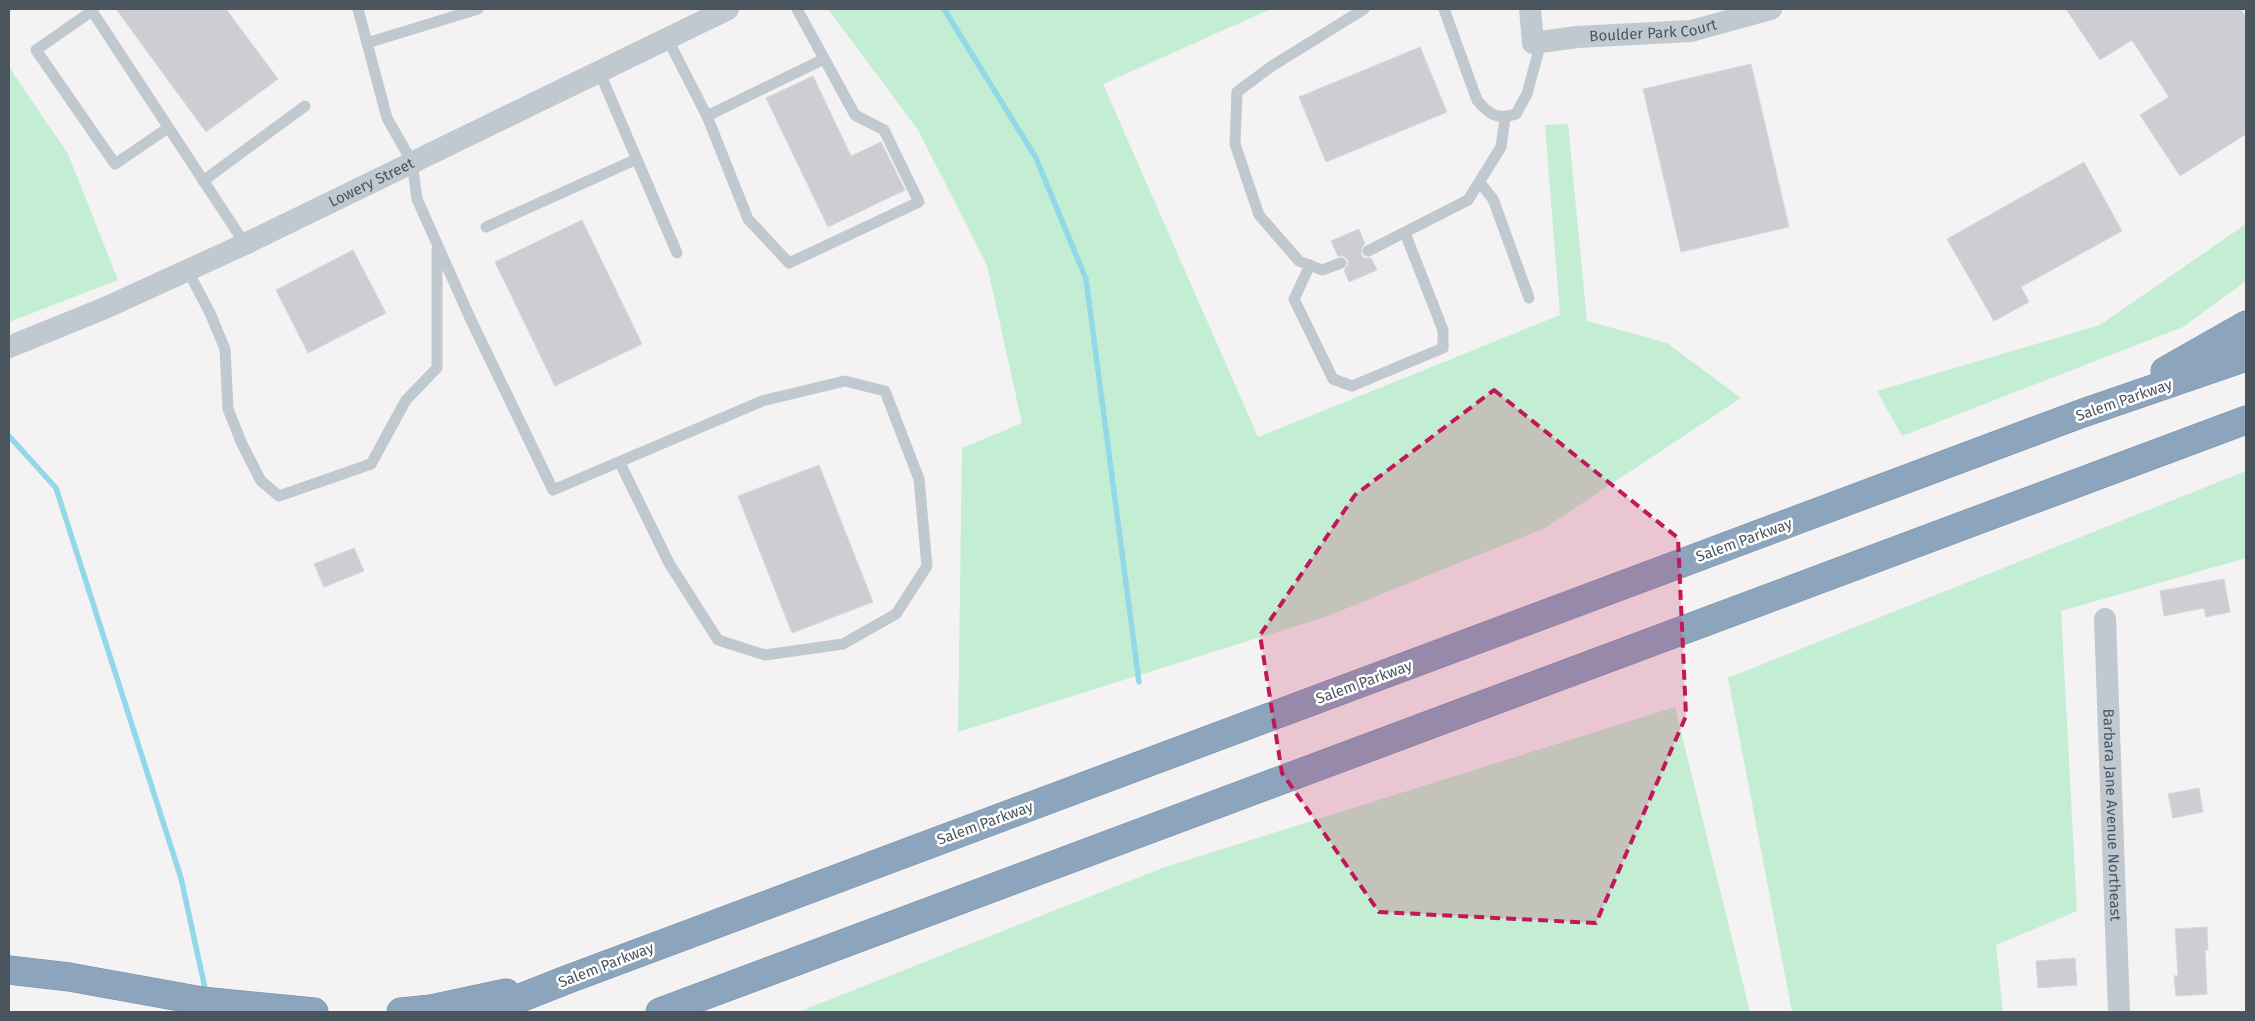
<svg xmlns="http://www.w3.org/2000/svg" width="2255" height="1021" font-family="'Fira Sans',sans-serif">
<style>
.green{fill:#c3eed3}
.lines{fill:none;stroke-linecap:round;stroke-linejoin:round}
.stream{stroke:#92d8e9;stroke-width:5.5}
.building{fill:#ccced4;stroke:#d6d8dc}
.highway-casing{stroke:#7790a9;stroke-width:29}
.lane{stroke:#c0c9cf;stroke-width:11}
.street{stroke:#c0c9cf;stroke-width:22}
.highway{stroke:#8ca5bd;stroke-width:28}
.marked{fill:#c2185b;fill-opacity:0.2;stroke:#c2185b;stroke-width:4;stroke-dasharray:10 6;stroke-linejoin:round}
.labels{text-anchor:middle;dominant-baseline:central;stroke-width:5;stroke-linejoin:round;paint-order:stroke}
.street-label{font-size:15px;fill:#4a555e;stroke:#fff}
</style>
<rect width="100%" height="100%" fill="#f4f2f2"/>
<g class="green">
<polygon points="828,9 1271,9 1103,84 1258,437 1560,315 1545,125 1568,124 1587,321 1667,343 1741,398 1545,528 1328,616 958,732 962,448 1022,423 987,265 918,130"/>
<polygon points="9,67 68,154 118,280 9,322"/>
<polygon points="2246,224 2246,281 2183,327 1902,436 1877,391 2100,325"/>
<polygon points="2246,471 2246,558 2061,611 2077,911 1996,945 2003,1012 1792,1012 1728,678"/>
<polygon points="1675,707 1750,1012 798,1012 1165,867"/>
</g>
<g class="lines">
<g class="stream">
<polyline points="944,9 1036,158 1086,279 1139,682"/>
<polyline points="9,436 56,488 181,878 206,993"/>
</g>
</g>
<g class="building">
<polygon points="116,9 226,9 278,79 206,132"/>
<polygon points="2066,9 2241,9 2246,17 2246,134 2180,176 2140,115 2169,97 2132,40 2100,60"/>
<polygon points="1420,47 1447,112 1326,162 1299,97"/>
<polygon points="1751,64 1789,227 1681,252 1643,89"/>
<polygon points="813,76 851,156 881,142 905,190 828,227 766,98"/>
<polygon points="2084,162 2122,231 2021,287 2029,302 1994,321 1947,239"/>
<polygon points="582,220 642,344 555,386 495,262"/>
<polygon points="1359,229 1365,244 1362,247 1361,254 1364,258 1371,258 1377,270 1349,282 1344,270 1348,265 1348,260 1343,256 1338,256 1331,241"/>
<polygon points="353,250 386,313 308,353 276,290"/>
<polygon points="819,465 873,602 792,633 738,496"/>
<polygon points="354,548 364,571 324,587 314,564"/>
<polygon points="2224,579 2230,612 2206,617 2204,608 2164,616 2160,591"/>
<polygon points="2199,788 2203,812 2173,818 2168,794"/>
<polygon points="2207,927 2208,950 2205,950 2207,994 2176,996 2174,976 2178,975 2175,929"/>
<polygon points="2075,958 2077,985 2038,988 2036,961"/>
</g>
<g class="lines">
<defs>
<g id="highway">
<polyline points="2165,371 2246,325"/>
<polyline points="9,970 69,977 202,1001 314,1012"/>
<polyline points="401,1012 431,1009 506,993"/>
<polyline points="485,1012 566,980 2083,413 2246,357"/>
<polyline points="660,1012 2246,420"/>
</g>
</defs>
<use href="#highway" class="highway-casing"/>
<g class="lane">
<polyline points="358,9 387,118 412,162 417,199 470,318 553,490 762,401 845,381 885,391 919,479 927,566 896,614 843,644 765,655 718,640 669,563 620,463"/>
<path d="M1444,9L1477,100C1489,115 1498,120 1516,114L1527,94L1541,42"/>
<polyline points="667,38 707,116 748,219 789,263 919,202 884,130 855,115 797,9"/>
<polyline points="367,43 478,9"/>
<polyline points="599,71 677,253"/>
<polyline points="707,116 824,59"/>
<polyline points="168,128 115,164 36,50 92,11 245,244"/>
<polyline points="203,181 305,106"/>
<polyline points="1480,183 1493,199 1529,298"/>
<polyline points="486,227 637,159"/>
<polyline points="1368,251 1468,200 1501,147 1505,118"/>
<polyline points="1341,263 1322,270 1299,261 1259,215 1235,144 1237,92 1272,66 1364,9"/>
<polyline points="1310,265 1294,299 1333,379 1352,386 1443,348 1443,330 1405,233"/>
<polyline points="188,271 210,313 225,349 228,409 242,444 261,481 279,496 371,464 406,400 437,368 437,250"/>
</g>
<g class="street">
<path id="s1" d="M1530,9L1533,43L1577,37L1691,31L1771,9"/>
<path id="s2" d="M9,347L105,308L245,244L728,9"/>
<path id="s3" d="M2105,619L2119,1012"/>
</g>
<use href="#highway" class="highway"/>
</g>
<path class="marked" d="M1494,390L1678,538L1686,716L1596,923L1379,912L1282,773L1260,635L1355,495Z"/>
<g class="labels">
<g class="street-label">
<text stroke="none"><textPath href="#s1" startOffset="155">Boulder Park Court</textPath></text>
<text stroke="none"><textPath href="#s2" startOffset="398">Lowery Street</textPath></text>
<text transform="translate(2124 400) rotate(-19)">Salem Parkway</text>
<text transform="translate(1744 540) rotate(-20)">Salem Parkway</text>
<text transform="translate(1364 682) rotate(-20)">Salem Parkway</text>
<text stroke="none"><textPath href="#s3" startOffset="196">Barbara Jane Avenue Northeast</textPath></text>
<text transform="translate(985 823) rotate(-20)">Salem Parkway</text>
<text transform="translate(606 965) rotate(-21)">Salem Parkway</text>
</g>
</g>
<rect width="2255" height="1021" fill="none" stroke="#4a555e" stroke-width="20"/>
</svg>
